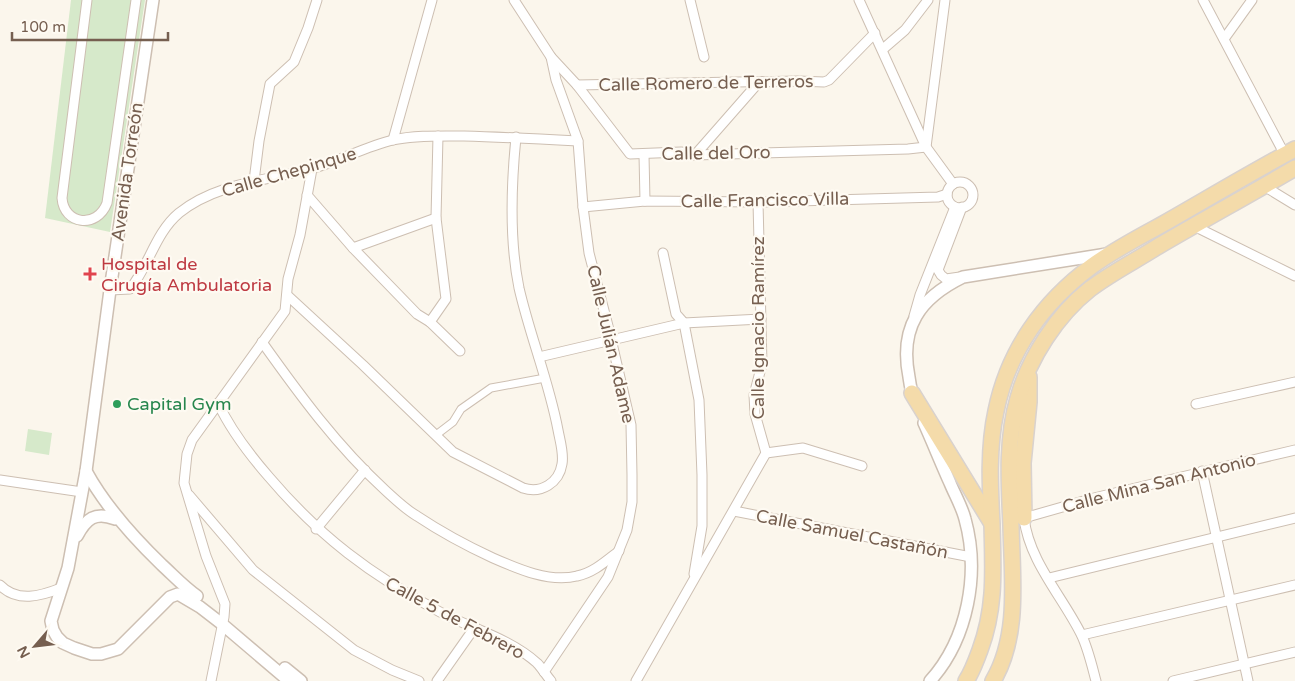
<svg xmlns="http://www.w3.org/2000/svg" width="1295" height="681" font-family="'Varela Round',sans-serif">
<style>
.green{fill:#d6e9ca}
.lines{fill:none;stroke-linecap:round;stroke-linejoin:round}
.pedestrian-casing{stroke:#cdbfb2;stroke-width:9}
.minor-casing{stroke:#cdbfb2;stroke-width:11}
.tertiary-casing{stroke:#cdbfb2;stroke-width:14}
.primary-casing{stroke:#d9d2ce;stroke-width:18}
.pedestrian{stroke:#fff;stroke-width:7}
.minor{stroke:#fff;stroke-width:9}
.tertiary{stroke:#fff;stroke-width:11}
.primary{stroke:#f4dbaa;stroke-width:15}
.health-dot{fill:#e0444e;stroke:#fefaf2;stroke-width:2}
.leisure-dot{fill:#2e9e5b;stroke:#fefaf2;stroke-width:2}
.labels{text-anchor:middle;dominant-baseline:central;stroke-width:4.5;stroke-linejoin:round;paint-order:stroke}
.street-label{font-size:18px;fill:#765f50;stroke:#fefaf2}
.health-label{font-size:18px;fill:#be3a42;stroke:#fefaf2;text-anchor:start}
.leisure-label{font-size:18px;fill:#27864d;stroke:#fefaf2;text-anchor:start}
</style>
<rect width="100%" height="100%" fill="#fbf6ec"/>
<g class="green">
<polygon points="71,0 145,0 110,232 45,218"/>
<polygon points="28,429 52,433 49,455 25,451"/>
</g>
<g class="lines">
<defs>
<polyline id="pedestrian" points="436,435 453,422 461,409 491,388 545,378"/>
<g id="minor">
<path d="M87,0L62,198C64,225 97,229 107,203L136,0"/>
<polyline points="514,0 551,57 577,85 630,154 681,152 695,155 908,149 926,147 945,0"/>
<polyline points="690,0 704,57"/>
<polyline points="859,0 926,147 953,184"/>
<polyline points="1203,0 1285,155"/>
<polyline points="1224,39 1252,0"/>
<polyline points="883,49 905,30 928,0"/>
<polyline points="577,85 798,81 824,82 829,80 875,33"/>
<polyline points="393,140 432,0"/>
<polyline points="644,155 645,201"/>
<polyline points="695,155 759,82"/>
<polyline points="254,181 259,141 270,84 294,62 308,28 317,0"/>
<circle cx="960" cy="195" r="13"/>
<polyline points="1264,186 1295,205"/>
<polyline points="307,195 353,248 417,314 430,322 460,351"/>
<polyline points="583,207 645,201 758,202 938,197 947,194"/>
<polyline points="1194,226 1295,276"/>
<polyline points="353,248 436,218"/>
<polyline points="663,253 676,314 684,323 699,400 702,475 702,526 694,574"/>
<polyline points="960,277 946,279 941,275 938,270 962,207"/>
<path d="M110,290L130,289C149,266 155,233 179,213C217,183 265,181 310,169C338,162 364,147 393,140C415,135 441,136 464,136C502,137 540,139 578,141"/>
<path d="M287,295L363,365L453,452L523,488C541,494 559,483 562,464C564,453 560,441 558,430C549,382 530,336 519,288C509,239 511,187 516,137"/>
<polyline points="914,316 920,295 955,207"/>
<polyline points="430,322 446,299 436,218 438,136"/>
<path d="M262,342C299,394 337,446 385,490C395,499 405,509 417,516C441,532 467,546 493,558C518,569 550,583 577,576C593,573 606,561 619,551"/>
<polyline points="539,357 684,323 761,319"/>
<path d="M218,403C231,431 249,454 269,477C320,537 371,575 440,612C472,629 509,638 537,663C542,668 546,675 551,681"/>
<polyline points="1196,404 1295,382"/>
<polyline points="766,453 803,448 862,466"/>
<polyline points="1202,471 1248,681"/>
<polyline points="0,480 82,492"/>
<polyline points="189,495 253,570 354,650 392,670 419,681"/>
<polyline points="734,511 971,557"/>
<polyline points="316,529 365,470"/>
<polyline points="1049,578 1295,518"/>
<path d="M0,585C17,603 41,596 61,588"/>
<polyline points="1082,635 1295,585"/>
<polyline points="544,672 608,577 627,530 632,502 632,475 631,425 608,326 589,253 583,207 578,141 556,80 551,57"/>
<polyline points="211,681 224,617 225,604 206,556 184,483 187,454 192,440 285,311 288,279 300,235 312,169"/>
<polyline points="437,681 475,627"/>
<polyline points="636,681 766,453 755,414 754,395 762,364 758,202"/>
<path d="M1096,681C1092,666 1088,648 1081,634C1062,596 1029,561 1024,518L1094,498L1295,450"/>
<polyline points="1173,681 1295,652"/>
</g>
<g id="tertiary">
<polyline points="153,0 110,290 86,471 68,568 51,621 53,630 57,637 63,643 74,648 92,654 101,654 118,649 170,597 178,594 200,607 222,624 289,681"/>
<path d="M914,399C911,392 910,384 909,377C899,327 920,298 963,277L1107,254"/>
<path d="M924,423C933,443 941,463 950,483C955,495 962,507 965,519C980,573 968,639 930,681"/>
<path d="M86,471C105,506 133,537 162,565C174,576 184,587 197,596"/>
<path d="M77,536C86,519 95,511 115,519"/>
<polyline points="285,668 301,681"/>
</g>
<g id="primary">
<polyline points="912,393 991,522"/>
<polyline points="1024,518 1023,463 1029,402 1029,377"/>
<path d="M966,681C972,672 976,661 980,650C996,607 993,569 992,524C990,486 988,448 996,411C1008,351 1043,302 1092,266C1114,250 1139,237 1163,224C1207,199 1250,173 1295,149"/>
<path d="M993,681C1020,635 1012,577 1011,526C1009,483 1006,439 1018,398C1029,358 1057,315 1090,289C1111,273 1135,261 1157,247C1203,220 1249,195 1295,168"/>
</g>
</defs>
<use href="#pedestrian" class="pedestrian-casing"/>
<use href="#minor" class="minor-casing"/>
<use href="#tertiary" class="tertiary-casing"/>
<use href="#primary" class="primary-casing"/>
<use href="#pedestrian" class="pedestrian"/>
<use href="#minor" class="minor"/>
<use href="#tertiary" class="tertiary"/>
<use href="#primary" class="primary"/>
</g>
<path class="health-dot" d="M87.5 266.5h5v5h5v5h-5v5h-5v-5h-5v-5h5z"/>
<circle class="leisure-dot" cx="117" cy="404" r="5"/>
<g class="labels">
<g class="street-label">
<text transform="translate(706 83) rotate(-1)">Calle Romero de Terreros</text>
<text transform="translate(716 153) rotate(-1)">Calle del Oro</text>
<text transform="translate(127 172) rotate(-82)">Avenida Torreón</text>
<text transform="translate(289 172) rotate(-16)">Calle Chepinque</text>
<text transform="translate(765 200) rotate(-1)">Calle Francisco Villa</text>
<text transform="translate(758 328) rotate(-90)">Calle Ignacio Ramírez</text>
<text transform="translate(611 344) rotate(77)">Calle Julián Adame</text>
<text transform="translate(1159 483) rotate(-14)">Calle Mina San Antonio</text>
<text transform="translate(852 534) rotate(11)">Calle Samuel Castañón</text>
<text transform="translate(455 618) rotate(28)">Calle 5 de Febrero</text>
</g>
<g class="health-label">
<text x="101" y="264">Hospital de<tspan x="101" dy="21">Cirugía Ambulatoria</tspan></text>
</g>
<g class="leisure-label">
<text x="127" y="404">Capital Gym</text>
</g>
</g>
<g transform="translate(35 646) rotate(242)" stroke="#fefaf2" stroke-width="4" paint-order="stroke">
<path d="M0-4L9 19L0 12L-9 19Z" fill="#765f50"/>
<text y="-8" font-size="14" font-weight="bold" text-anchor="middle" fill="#765f50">N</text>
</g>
<path d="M12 32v8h156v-8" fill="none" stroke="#765f50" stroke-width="2.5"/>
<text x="20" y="32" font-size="15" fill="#765f50" stroke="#fefaf2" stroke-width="4" paint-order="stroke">100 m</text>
</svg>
